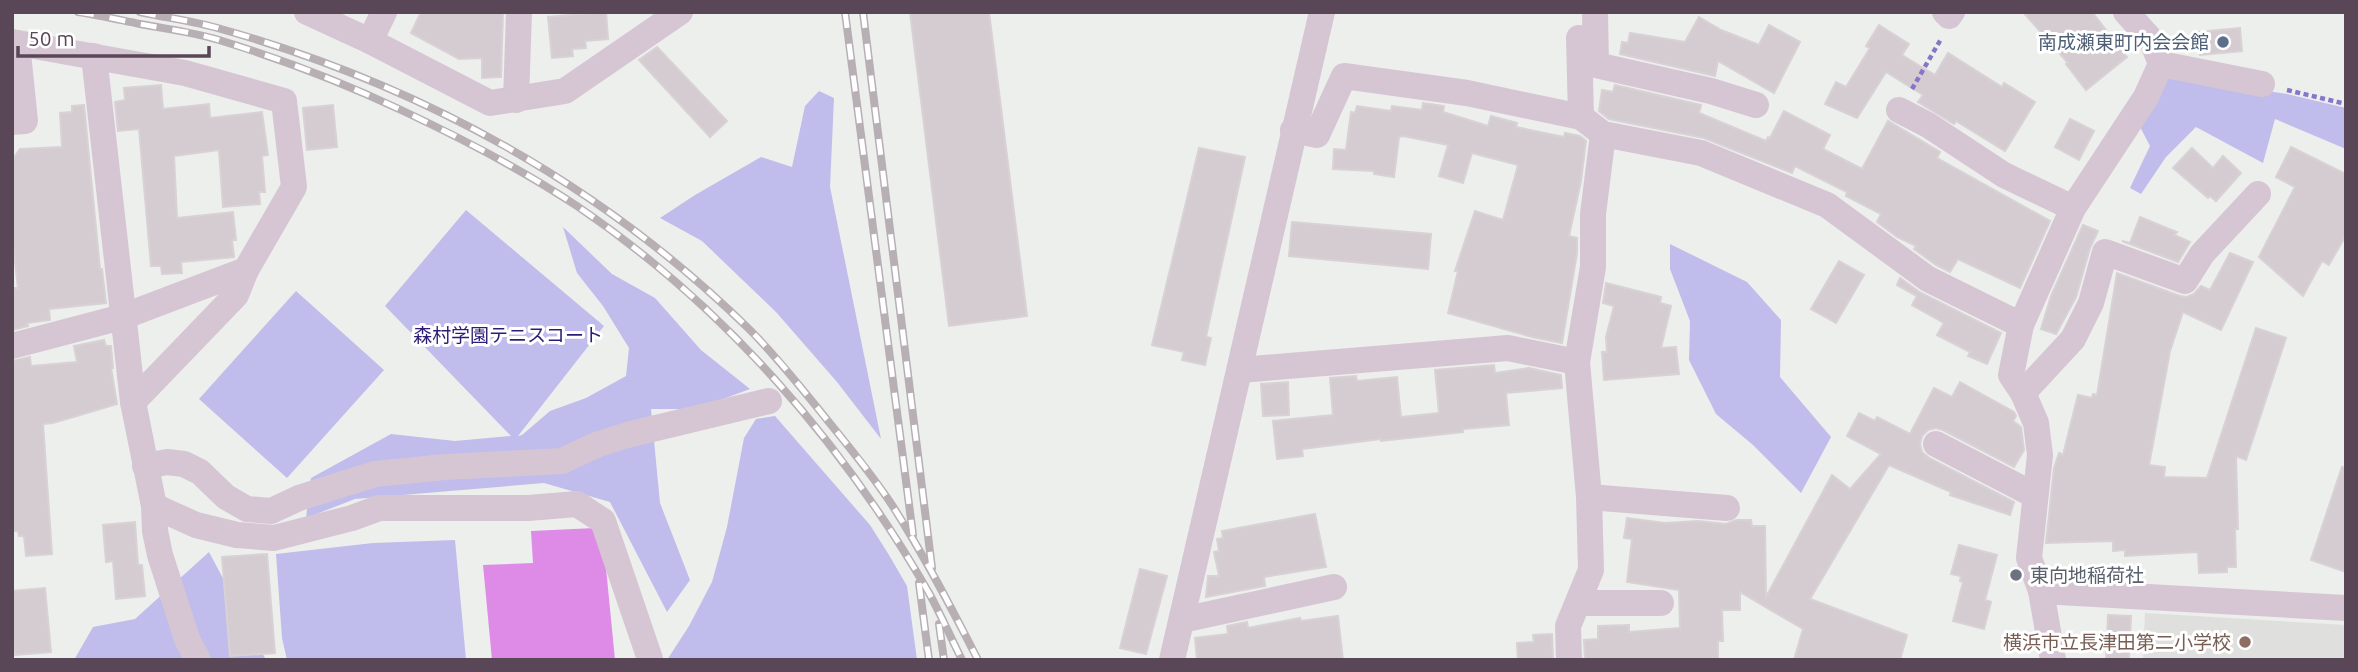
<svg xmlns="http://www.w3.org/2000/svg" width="2358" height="672" font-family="Ubuntu,'Noto Sans JP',sans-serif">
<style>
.education{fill:#dfe0dd}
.green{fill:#c0bcec}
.water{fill:#de8be7}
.building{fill:#d4ccd1;stroke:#d8d1d5;stroke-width:2}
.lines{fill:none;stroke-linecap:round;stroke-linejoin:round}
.path{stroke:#8776c8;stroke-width:4.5;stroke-dasharray:5 3.5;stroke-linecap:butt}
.minor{stroke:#d6c6d4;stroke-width:26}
.rail-casing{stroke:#b7afb4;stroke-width:8}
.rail{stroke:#fff;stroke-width:5;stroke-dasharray:16;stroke-linecap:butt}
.service-dot{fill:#5c6f8a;stroke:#fff;stroke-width:2.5}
.worship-dot{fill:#6b7280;stroke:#fff;stroke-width:2.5}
.education-dot{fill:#8d6e63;stroke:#fff;stroke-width:2.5}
.labels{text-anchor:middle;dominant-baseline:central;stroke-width:6;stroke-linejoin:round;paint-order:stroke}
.service-label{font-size:19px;fill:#4e5e75;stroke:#fff;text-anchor:end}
.park-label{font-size:19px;fill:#2d1b76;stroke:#fff}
.worship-label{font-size:19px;fill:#5b616d;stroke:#fff;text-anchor:start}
.education-label{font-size:19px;fill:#785e54;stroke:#fff;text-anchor:end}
</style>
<rect width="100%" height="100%" fill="#edefec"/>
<polygon class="education" points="2145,613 2346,625 2346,660 2143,660"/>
<g class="green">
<polygon points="2164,75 2287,94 2346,108 2346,149 2275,119 2263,163 2196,127 2166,157 2141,194 2130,188 2150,146 2138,123"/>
<polygon points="819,91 834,98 830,187 881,439 837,382 776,312 702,241 660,218 695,195 761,157 792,167 805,106"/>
<polygon points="466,210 604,326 518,436 522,435 550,411 586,398 626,376 629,348 603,306 577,273 563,227 612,274 655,298 701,350 750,389 696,409 651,409 660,503 690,580 667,612 610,502 544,483 355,499 306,518 311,478 391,434 455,441 511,436 385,306"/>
<polygon points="1670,244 1747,282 1781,320 1780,377 1831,437 1801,493 1753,445 1716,414 1689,360 1690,321 1670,269"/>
<polygon points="296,291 384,370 287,478 199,399"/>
<polygon points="775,416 870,525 889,555 907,586 917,660 667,660 689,626 712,582 727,527 744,438 756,419"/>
<polygon points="455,540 466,660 287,660 282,638 276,554 373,543"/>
<polygon points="209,552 266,660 74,660 93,627 135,619"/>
</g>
<polygon class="water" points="595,528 606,568 615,660 492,660 483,565 533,563 531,531"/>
<g class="building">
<polygon points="421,12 503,12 501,77 482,78 482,58 459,59 411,33"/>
<polygon points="606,12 608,39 585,41 586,48 572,49 573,56 552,58 548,17"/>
<polygon points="910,12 989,12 1027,316 949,326"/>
<polygon points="2023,12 2092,12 2127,57 2086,90 2066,64 2068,63"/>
<polygon points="1699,17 1721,30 1759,45 1769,25 1800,42 1774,93 1718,61 1715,76 1620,54 1622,42 1628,43 1630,33 1685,42"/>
<polygon points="1879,25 1909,44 1902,55 1935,75 1948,53 2002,87 2004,83 2035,102 2005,151 1956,121 1954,124 1918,102 1923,95 1886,72 1857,118 1825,104 1836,82 1846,87 1870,48 1866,46"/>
<polygon points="2240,28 2242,51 2200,55 2198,32"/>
<polygon points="657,47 727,121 710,137 639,60"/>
<polygon points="161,85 163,109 209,104 210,118 262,112 268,155 262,156 265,192 259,192 260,204 223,207 219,150 174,156 177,218 233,212 236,240 232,240 234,257 181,262 182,273 162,274 161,266 151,266 139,129 118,131 115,102 125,100 124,88"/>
<polygon points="1615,85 1701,105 1699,113 1766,141 1768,137 1770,138 1784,111 1830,135 1823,149 1862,169 1888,121 1940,152 1937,158 2050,221 2020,288 1958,259 1950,272 1936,265 1914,249 1916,246 1897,237 1877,222 1881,214 1846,196 1847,192 1795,166 1792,173 1704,138 1609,119 1599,111 1602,90 1613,92"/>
<polygon points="1423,103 1444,106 1443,112 1488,126 1491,116 1517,123 1516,127 1564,137 1565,133 1580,136 1586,141 1581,181 1569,236 1577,238 1577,253 1562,343 1532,337 1448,313 1458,271 1455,271 1475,211 1503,220 1518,165 1472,153 1463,183 1439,176 1448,145 1403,136 1399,137 1394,177 1374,174 1374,171 1333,169 1334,149 1346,150 1351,112 1355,113 1357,106 1391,111 1392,106 1422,110"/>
<polygon points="84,105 100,269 102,269 106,303 49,309 50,320 27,323 28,326 12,330 12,288 18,288 12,237 12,160 20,149 62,147 60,113 72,112 72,106"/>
<polygon points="333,105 337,147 307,150 303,108"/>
<polygon points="2070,119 2094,131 2079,160 2055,147"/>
<polygon points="2291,147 2346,174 2346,235 2329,265 2322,261 2303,296 2259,257 2295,187 2276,177"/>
<polygon points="1199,148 1245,157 1206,337 1211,338 1205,365 1182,360 1184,352 1152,345"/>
<polygon points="2192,148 2213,168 2223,156 2241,173 2216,201 2210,196 2208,198 2173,168"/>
<polygon points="2140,217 2177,232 2174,235 2190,242 2178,262 2122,241 2130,243"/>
<polygon points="1292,222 1431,234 1428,269 1289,256"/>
<polygon points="2083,225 2098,231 2090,248 2076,297 2056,334 2041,329 2051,296"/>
<polygon points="2230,253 2253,262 2221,330 2183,312 2170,351 2149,465 2165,467 2164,477 2207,478 2256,328 2286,338 2246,460 2236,456 2238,529 2235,529 2236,567 2227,567 2227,572 2199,573 2198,552 2125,556 2125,550 2113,551 2113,541 2046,543 2054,468 2059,453 2063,455 2078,395 2092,398 2093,394 2097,395 2117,273 2180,296 2187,297 2194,294 2201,286 2210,290"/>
<polygon points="1839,261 1864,275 1836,323 1811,309"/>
<polygon points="1900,278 1921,293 2001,333 1987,364 1968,356 1970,352 1937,335 1944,323 1912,305 1917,296 1897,285"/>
<polygon points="1606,283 1661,297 1660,303 1671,306 1661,348 1676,347 1679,374 1604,380 1602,352 1607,352 1606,337 1614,306 1603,303"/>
<polygon points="104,340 106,346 111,346 113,368 111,368 117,404 53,423 43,424 52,554 26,556 24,536 19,536 18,531 12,531 12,361 30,357 31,366 77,362 74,346"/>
<polygon points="1494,365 1495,373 1529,368 1561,375 1562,388 1506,393 1509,425 1463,429 1463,432 1381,441 1381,439 1302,449 1303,456 1277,459 1273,421 1333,415 1330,378 1356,376 1357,381 1397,377 1401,417 1439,413 1435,370"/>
<polygon points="1288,382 1289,415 1263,416 1261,384"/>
<polygon points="1960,382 2014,412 2016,416 2013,421 2021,427 2024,450 2014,467 1943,430 1936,428 1928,430 1922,436 1920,444 1922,452 1929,458 2014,502 2010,515 1950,495 1951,492 1889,465 1810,599 1907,635 1900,660 1794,660 1803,629 1740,592 1740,610 1722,610 1723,641 1718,641 1718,660 1585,660 1584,640 1598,639 1598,626 1629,625 1629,632 1680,628 1679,590 1627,582 1632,539 1624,538 1627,518 1665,523 1698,521 1726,524 1736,520 1751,520 1752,526 1765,526 1766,597 1832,475 1850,489 1881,454 1847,436 1859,413 1875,421 1877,417 1910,434 1934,388 1952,397"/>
<polygon points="2342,467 2346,468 2346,572 2311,560"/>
<polygon points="1315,514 1326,567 1264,577 1265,586 1206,597 1208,576 1219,576 1214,552 1219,551 1217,539 1223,538 1222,531"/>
<polygon points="135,522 138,565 142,565 145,596 116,599 113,561 106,562 103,525"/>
<polygon points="1959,545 1997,555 1985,600 1991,602 1984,629 1953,621 1963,582 1960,581 1961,576 1951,574"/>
<polygon points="267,554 275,653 230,656 222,557"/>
<polygon points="1140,569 1167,576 1146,654 1120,648"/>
<polygon points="45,588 51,652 15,655 12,637 12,591"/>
<polygon points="2108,615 2131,616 2129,660 2106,660"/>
<polygon points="1338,616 1343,660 1197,660 1195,638 1228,634 1227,626 1247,622 1248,628 1300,618 1301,621"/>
<polygon points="1552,634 1553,660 1518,660 1517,643 1534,642 1533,635"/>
</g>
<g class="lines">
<g class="path">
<polyline points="1912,89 1941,39"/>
<polyline points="2287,90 2346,104"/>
</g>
<g class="minor">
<polyline points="307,12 370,41 490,103 565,91 680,12"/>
<polyline points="1595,12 1596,65 1711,91 1756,105"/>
<polyline points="1945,12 1949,16 1952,12"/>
<polyline points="1579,38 1581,117"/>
<polyline points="370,41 384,12"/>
<polyline points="12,42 185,73 284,101 294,187 246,270 236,295 133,402"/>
<polyline points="94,56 133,402 154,506 155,531 160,555 187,639 198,660"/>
<polyline points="2161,64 2262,84"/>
<polyline points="516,100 519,12"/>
<polyline points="1899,110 1928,125 2004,175 2073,208"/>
<polyline points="12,122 25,121 17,43"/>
<polyline points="1293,130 1317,135 1344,76 1467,93 1581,117 1603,134 1701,153 1827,205 1928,279 2021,325"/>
<polyline points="12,346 122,317 246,270"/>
<polyline points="1577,362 1593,267 1593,214 1603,134"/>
<polyline points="1240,370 1508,348 1577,362 1589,497 1591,570 1568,626 1569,660"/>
<polyline points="2023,393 2073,339 2091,303 2105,252 2185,281 2202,254 2258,194"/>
<polyline points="1936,444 2034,495"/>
<polyline points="145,466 167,462 184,464 200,472 226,497 247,509 271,511 299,498 375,474 445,467 562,461 596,445 627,435 769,401"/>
<polyline points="1589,497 1727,508"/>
<polyline points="154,506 196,525 237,535 274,538 352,518 379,508 528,508 577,504 603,521 650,659"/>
<polyline points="2041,591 2346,608"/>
<polyline points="1578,603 1661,603"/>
<polyline points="1182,620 1334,587"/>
<polyline points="1172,660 1322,12"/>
<polyline points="2053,660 2041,591 2029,558 2040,455 2036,423 2023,393 2011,375 2021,325 2073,208 2146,97 2161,64 2152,41 2126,12"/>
</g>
<defs>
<g id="rail">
<path d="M78,12C99,15 120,20 140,24C166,29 193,32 219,40C281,59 342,82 401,110C461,138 521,169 577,206C723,305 841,440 929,593C941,615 951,638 962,660"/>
<path d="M140,12C167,18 195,21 221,29C420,85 601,184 749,329C778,358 803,390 828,421C850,448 873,476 892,505C924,555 951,607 978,660"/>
<polyline points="845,12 913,535"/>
<polyline points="863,12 932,568"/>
<polyline points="919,583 929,660"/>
<polyline points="939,624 944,660"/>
</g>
</defs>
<use href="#rail" class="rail-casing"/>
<use href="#rail" class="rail"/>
</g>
<circle class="service-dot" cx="2223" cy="42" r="7"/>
<circle class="worship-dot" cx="2016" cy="575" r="7"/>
<circle class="education-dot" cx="2245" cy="642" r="7"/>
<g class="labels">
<g class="service-label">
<text x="2209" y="42">南成瀬東町内会会館</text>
</g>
<g class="park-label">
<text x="508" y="335">森村学園テニスコート</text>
</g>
<g class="worship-label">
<text x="2030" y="575">東向地稲荷社</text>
</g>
<g class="education-label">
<text x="2231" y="642">横浜市立長津田第二小学校</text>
</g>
</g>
<rect width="2358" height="672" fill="none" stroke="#594656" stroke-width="28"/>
<path d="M18 46v10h191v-10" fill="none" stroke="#594656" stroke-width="3.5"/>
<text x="28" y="46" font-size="21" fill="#594656" stroke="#ffffff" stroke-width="5" paint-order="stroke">50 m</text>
</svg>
